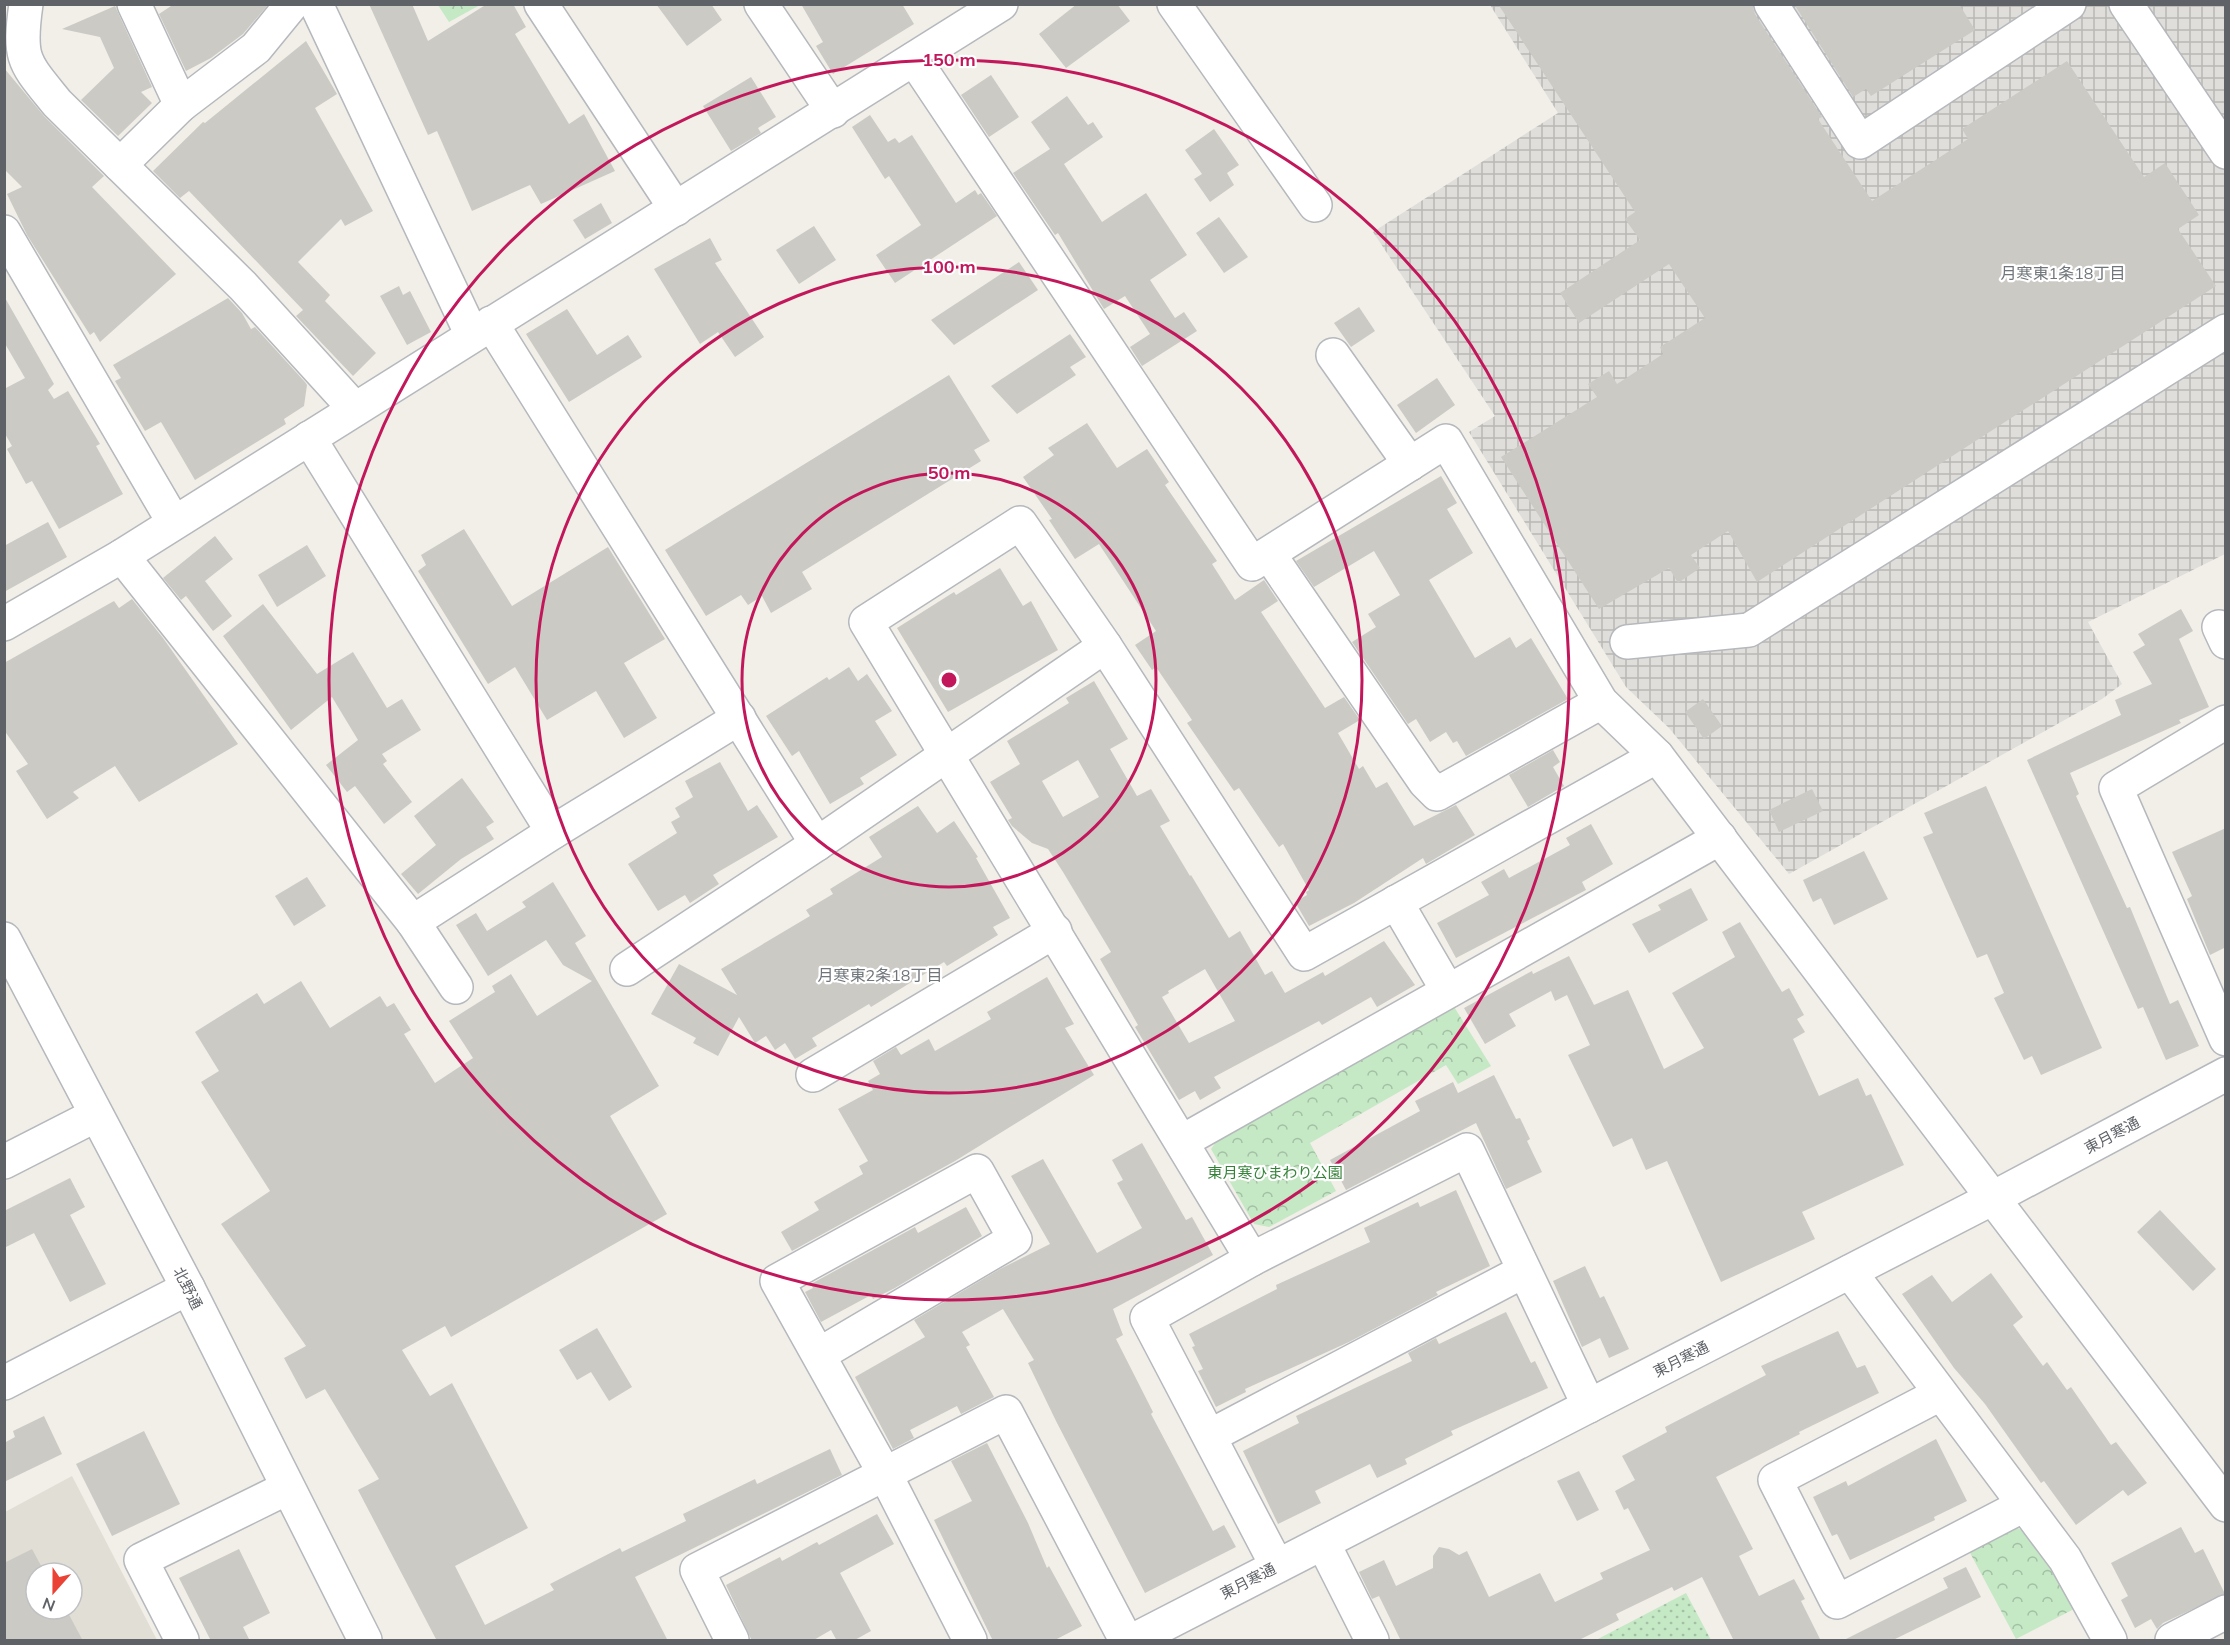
<svg xmlns="http://www.w3.org/2000/svg" width="2230" height="1645" font-family="Mulish,'Noto Sans JP',sans-serif">
<style>
.industrial{fill:url(#industrial-grid)}
.education{fill:#e1ded6;fill-rule:evenodd}
.grass{fill:url(#grass-dots)}
.park{fill:url(#park-crowns)}
.building{fill:#cccac5;fill-rule:evenodd}
.lines{fill:none;stroke-linecap:round;stroke-linejoin:round}
.minor-casing{stroke:#b5b8bc;stroke-width:36}
.minor{stroke:#fff;stroke-width:33}
.ring{fill:none;stroke:#c2185b;stroke-width:3}
.labels{text-anchor:middle;dominant-baseline:central;stroke-width:4.5;stroke-linejoin:round;paint-order:stroke}
.street-label{font-size:15px;fill:#5f6368;stroke:#fff}
.park-label{font-size:15px;fill:#348238;stroke:#fff}
.neighbourhood-label{font-size:16px;fill:#70757a;stroke:#fff}
.centre{fill:#c2185b;stroke:#fff;stroke-width:3}
.ring-label{font-size:18px;text-anchor:middle;font-weight:bold;fill:#c2185b;stroke:#fff;stroke-width:4.5;stroke-linejoin:round;paint-order:stroke}
</style>
<defs>
<pattern id="industrial-grid" width="8" height="8" patternUnits="userSpaceOnUse" patternTransform="scale(1.5)"><rect width="8" height="8" fill="#e0deda"/><path d="M0 4h8M4 0v8" fill="none" stroke="#b9b8b5"/></pattern>
<pattern id="grass-dots" width="8" height="8" patternUnits="userSpaceOnUse" patternTransform="scale(1.5)"><rect width="8" height="8" fill="#c5e8c5"/><path d="M2 2h.1M6 6h.1" fill="none" stroke="#a3c0a4" stroke-width="1.8" stroke-linecap="round"/></pattern>
<pattern id="park-crowns" width="20" height="18" patternUnits="userSpaceOnUse" patternTransform="scale(1.5)"><rect width="20" height="18" fill="#c5e8c5"/><path d="M2 6a3 3 0 1 1 6 0M12 15a3 3 0 1 1 6 0" fill="none" stroke="#a3c0a4"/></pattern>
</defs>
<rect width="100%" height="100%" fill="#f1efe8"/>
<polygon class="industrial" points="1490,5 2225,5 2225,554 2088,622 2122,684 2102,699 1789,874 1669,728 1626,687 1469,432 1495,416 1373,232 1558,113"/>
<path class="education" d="M72,1476L157,1640H5V1512ZM36,1573H72V1609H36Z"/>
<polygon class="grass" points="1686,1593 1711,1640 1596,1640"/>
<g class="park">
<polygon points="438,5 480,5 449,22"/>
<polygon points="1451,1002 1491,1066 1458,1084 1446,1065 1310,1143 1336,1191 1269,1227 1254,1224 1211,1149 1219,1138"/>
<path d="M2012,1525C2041,1537 2062,1581 2074,1609L2016,1639L1968,1549Z"/>
</g>
<g class="building">
<polygon points="174,4 266,4 267,6 243,34 211,58 186,71 159,14"/>
<polygon points="369,4 412,4 428,41 487,4 513,4 526,27 515,34 569,124 584,114 615,171 541,204 530,185 472,211 437,131 428,135"/>
<polygon points="656,4 711,4 722,20 687,46"/>
<polygon points="801,4 902,4 914,24 833,74 816,46 823,42"/>
<polygon points="1077,4 1117,4 1130,21 1066,68 1039,34"/>
<polygon points="1498,4 1752,4 1755,14 1822,117 1818,119 1872,201 1968,139 1962,129 2067,61 2144,177 2165,163 2199,215 2178,229 2216,286 1757,582 1728,531 1691,555 1700,568 1678,583 1669,568 1599,609 1501,457 1597,397 1588,384 1609,371 1617,384 1663,354 1660,347 1705,318 1669,264 1579,323 1560,293 1640,240 1625,219 1635,212"/>
<polygon points="1794,4 1959,4 1975,30 1871,96 1866,89 1853,97"/>
<polygon points="115,6 152,87 141,92 152,103 118,136 81,100 114,68 100,37 62,29"/>
<polygon points="306,41 337,94 315,108 373,211 345,226 341,219 298,262 330,295 325,301 376,353 353,376 296,316 303,310 189,191 180,198 153,171 203,122 205,123"/>
<polygon points="4,68 44,116 104,176 92,187 176,274 100,342 94,332 90,335 27,235 7,194 22,187 4,169"/>
<polygon points="991,75 1019,117 989,137 961,95"/>
<polygon points="751,77 776,117 758,128 761,133 731,151 703,106"/>
<polygon points="1067,96 1088,125 1093,122 1103,137 1064,164 1102,222 1146,193 1187,255 1150,280 1175,318 1184,312 1197,331 1142,366 1130,347 1150,334 1125,296 1104,309 1058,233 1055,235 1013,173 1050,149 1031,122"/>
<polygon points="870,115 888,142 895,138 899,143 912,135 956,203 975,190 978,195 981,193 997,216 895,283 876,255 921,225 889,176 885,179 852,127"/>
<polygon points="1214,129 1239,165 1227,173 1234,185 1210,202 1194,179 1202,174 1185,150"/>
<polygon points="601,203 612,223 585,239 573,220"/>
<polygon points="1219,217 1248,257 1224,273 1196,233"/>
<polygon points="814,226 836,260 799,284 776,250"/>
<polygon points="710,238 722,260 715,263 764,337 735,357 718,332 700,344 654,269"/>
<polygon points="1019,262 1038,290 954,345 931,320"/>
<polygon points="399,286 403,295 410,291 431,332 407,345 380,296"/>
<polygon points="4,296 54,384 48,390 54,399 68,391 100,444 96,446 123,494 59,529 32,481 26,484 7,449 12,446 4,432 4,389 25,378 4,342"/>
<polygon points="228,298 242,313 251,329 255,327 305,382 307,385 304,406 284,419 286,424 195,480 161,422 145,431 115,381 121,378 113,365"/>
<polygon points="1359,307 1375,331 1351,347 1334,323"/>
<polygon points="567,309 597,355 628,335 642,357 569,402 526,334"/>
<polygon points="1070,334 1086,357 1070,367 1076,375 1017,414 991,386"/>
<polygon points="949,375 990,441 974,450 981,461 802,572 812,589 771,613 762,596 748,605 741,595 706,616 665,550"/>
<polygon points="1437,378 1455,405 1416,433 1397,405"/>
<polygon points="1087,423 1117,468 1147,449 1169,482 1165,485 1217,561 1212,564 1235,600 1264,580 1278,601 1261,612 1325,708 1344,697 1360,720 1338,733 1359,769 1363,766 1376,788 1387,782 1414,826 1456,805 1475,835 1426,864 1423,858 1354,903 1309,926 1295,902 1307,895 1306,892 1309,890 1283,844 1279,847 1239,788 1234,791 1187,723 1192,720 1156,667 1152,670 1135,645 1156,631 1099,544 1075,559 1049,520 1052,519 1023,477 1054,455 1048,448"/>
<polygon points="1441,476 1457,503 1447,509 1473,553 1429,580 1475,658 1510,637 1516,648 1531,638 1568,699 1466,756 1457,741 1453,743 1446,732 1430,742 1416,719 1408,724 1352,642 1376,627 1368,614 1400,595 1374,551 1314,587 1296,561"/>
<polygon points="48,522 67,557 4,592 4,546"/>
<polygon points="464,529 512,606 608,547 665,639 624,663 657,718 624,738 596,691 547,720 515,667 488,684 418,571 426,565 421,555"/>
<polygon points="215,536 233,559 205,581 232,616 213,631 186,596 181,600 163,578"/>
<polygon points="307,545 326,576 277,607 258,575"/>
<polygon points="1000,568 1023,606 1031,601 1058,650 948,712 897,628 954,592 956,595"/>
<polygon points="132,599 163,638 238,744 139,802 115,766 73,792 79,798 47,819 16,771 28,764 4,730 4,663 114,601 119,608"/>
<polygon points="263,604 317,674 353,652 387,708 402,699 421,730 382,754 387,761 383,764 412,802 384,824 355,786 347,792 326,765 358,740 332,697 291,730 223,636"/>
<polygon points="2181,609 2193,631 2179,639 2209,707 2179,720 2181,723 2070,773 2079,794 2076,796 2127,908 2130,907 2170,1004 2178,1000 2199,1046 2166,1060 2143,1007 2138,1009 2027,760 2121,715 2115,700 2152,684 2133,652 2145,645 2138,634"/>
<polygon points="849,667 858,681 867,674 892,711 875,721 897,755 860,778 864,784 830,804 799,751 792,756 766,716 827,677 829,680"/>
<path d="M1094,681L1128,739L1110,749L1137,796L1151,789L1170,821L1160,826L1190,876L1191,875L1229,938L1240,931L1265,975L1272,971L1285,993L1323,972L1325,976L1384,941L1415,985L1377,1007L1371,997L1322,1025L1319,1021L1214,1077L1221,1088L1200,1100L1195,1091L1179,1100L1135,1027L1138,1025L1100,959L1111,952L1063,872L1048,849L1032,843L1012,826L1008,820L1012,818L990,782L1020,764L1007,741L1069,703L1066,698ZM1078,760L1099,797L1063,817L1042,781ZM1205,969L1235,1021L1189,1043L1162,997L1169,993L1168,991Z"/>
<polygon points="1703,699 1722,726 1704,739 1685,712"/>
<polygon points="1553,750 1560,762 1553,767 1564,786 1528,807 1509,775"/>
<polygon points="720,762 748,811 757,805 778,837 713,875 719,884 690,903 685,895 658,911 628,864 677,833 671,822 680,817 675,808 693,797 685,781"/>
<polygon points="462,778 494,822 486,827 494,839 461,859 418,894 401,874 436,845 414,816"/>
<polygon points="1986,786 2102,1048 2041,1075 2032,1056 2024,1060 1994,998 2004,993 1987,954 1977,958 1923,837 1933,833 1924,813"/>
<polygon points="1812,789 1823,811 1779,832 1769,810"/>
<polygon points="918,806 937,833 954,821 978,857 976,858 1010,918 993,927 998,935 947,966 944,962 871,1007 869,1004 812,1038 817,1046 795,1059 785,1043 775,1050 766,1036 755,1043 739,1017 718,1056 693,1043 696,1038 651,1014 679,964 737,995 721,969 810,916 806,910 833,894 830,889 882,857 869,837"/>
<polygon points="1591,824 1613,864 1582,882 1586,890 1456,958 1437,923 1489,895 1481,882 1504,869 1509,878 1570,845 1566,838"/>
<polygon points="2226,828 2226,947 2210,955 2187,899 2192,896 2172,852"/>
<polygon points="1864,851 1888,899 1834,925 1821,898 1813,902 1803,880"/>
<polygon points="307,877 326,906 294,926 275,896"/>
<polygon points="553,882 586,936 575,943 659,1086 610,1116 667,1214 451,1337 445,1326 402,1350 430,1396 452,1383 528,1528 455,1566 485,1625 554,1590 550,1584 620,1548 622,1552 686,1521 683,1514 755,1479 757,1484 830,1449 842,1475 635,1577 668,1641 437,1641 358,1490 379,1479 325,1389 306,1399 284,1358 306,1346 221,1224 270,1191 201,1082 219,1071 195,1032 257,993 264,1004 301,981 330,1028 380,996 387,1007 394,1003 411,1030 404,1034 435,1083 473,1058 449,1021 495,992 492,986 511,974 537,1016 592,981 563,965 546,940 488,976 456,925 476,913 487,931 526,907 522,902"/>
<polygon points="1691,888 1708,920 1649,953 1632,924 1661,910 1658,905"/>
<polygon points="1740,922 1782,992 1789,988 1804,1015 1797,1019 1805,1032 1793,1039 1819,1096 1858,1078 1866,1096 1871,1094 1904,1165 1802,1212 1815,1239 1721,1282 1667,1161 1646,1170 1632,1138 1613,1147 1568,1055 1590,1045 1567,995 1555,1001 1551,991 1509,1014 1516,1026 1485,1044 1464,1008 1532,971 1533,974 1569,956 1594,1005 1628,990 1664,1069 1704,1048 1672,993 1735,957 1722,932"/>
<polygon points="1047,977 1074,1024 1065,1028 1094,1075 955,1161 792,1251 781,1232 819,1210 814,1202 863,1174 859,1166 868,1161 838,1109 873,1090 868,1081 880,1074 873,1061 896,1047 901,1055 929,1039 935,1051 991,1019 987,1012"/>
<polygon points="1494,1075 1516,1119 1520,1118 1530,1139 1527,1141 1542,1172 1506,1189 1476,1123 1346,1190 1330,1160 1420,1111 1415,1101 1453,1082 1458,1093"/>
<polygon points="1142,1143 1186,1220 1192,1217 1213,1255 1113,1309 1123,1335 1116,1339 1153,1412 1151,1414 1213,1531 1224,1525 1236,1547 1145,1593 1056,1421 1028,1363 1034,1360 1003,1309 962,1332 970,1345 966,1347 994,1397 961,1414 957,1406 910,1430 914,1438 893,1449 855,1377 925,1337 914,1320 1000,1269 1050,1244 1011,1176 1043,1159 1097,1253 1142,1228 1117,1183 1123,1180 1112,1160"/>
<polygon points="70,1178 85,1207 70,1215 106,1284 70,1302 34,1233 4,1248 4,1211"/>
<polygon points="1456,1190 1490,1266 1436,1292 1438,1295 1349,1342 1245,1389 1246,1392 1216,1407 1198,1371 1203,1369 1192,1347 1195,1346 1189,1334 1277,1289 1276,1285 1370,1242 1364,1228 1418,1202 1420,1207"/>
<polygon points="966,1207 982,1236 895,1288 873,1299 871,1295 821,1322 805,1292 813,1288 811,1284 915,1227 918,1233"/>
<polygon points="2160,1210 2216,1269 2193,1291 2137,1232"/>
<polygon points="1585,1266 1600,1298 1604,1296 1629,1349 1609,1358 1600,1338 1582,1347 1553,1281"/>
<polygon points="1991,1273 2023,1317 2013,1325 2043,1366 2047,1362 2067,1390 2071,1387 2111,1445 2116,1442 2147,1483 2128,1496 2123,1490 2076,1525 2044,1481 2041,1483 1985,1404 1954,1368 1902,1294 1932,1275 1952,1302"/>
<polygon points="1506,1312 1531,1363 1535,1361 1548,1388 1451,1431 1453,1435 1405,1459 1407,1464 1377,1478 1370,1464 1315,1491 1321,1503 1278,1524 1243,1451 1299,1423 1296,1416 1412,1361 1408,1353 1436,1338 1439,1344"/>
<polygon points="597,1328 632,1387 609,1401 591,1372 577,1380 559,1350"/>
<polygon points="1838,1331 1857,1368 1865,1365 1879,1393 1799,1432 1800,1434 1716,1477 1753,1549 1739,1556 1759,1596 1794,1579 1805,1599 1801,1601 1821,1641 1734,1641 1702,1577 1674,1591 1672,1587 1616,1614 1619,1620 1577,1641 1401,1641 1379,1596 1372,1599 1359,1572 1384,1560 1396,1586 1433,1568 1433,1556 1439,1547 1449,1549 1459,1555 1467,1551 1489,1597 1540,1573 1555,1602 1603,1579 1600,1573 1650,1550 1628,1508 1624,1510 1615,1491 1635,1480 1622,1456 1667,1432 1665,1427 1766,1375 1761,1366"/>
<polygon points="44,1416 62,1454 4,1482 4,1443 15,1437 13,1431"/>
<polygon points="144,1431 180,1504 112,1536 76,1464"/>
<polygon points="1936,1439 1967,1501 1934,1517 1935,1520 1850,1560 1837,1534 1832,1536 1813,1497 1846,1481 1848,1486"/>
<polygon points="987,1443 1028,1523 1047,1568 1049,1566 1082,1626 1053,1641 993,1641 934,1520 972,1501 951,1461"/>
<polygon points="1579,1471 1599,1510 1577,1521 1557,1481"/>
<polygon points="877,1514 894,1544 840,1573 871,1631 853,1641 837,1641 831,1630 812,1641 752,1641 726,1585 780,1557 782,1561 817,1542 819,1545"/>
<polygon points="2181,1527 2195,1553 2203,1549 2225,1594 2163,1623 2157,1629 2151,1619 2135,1628 2121,1600 2128,1596 2111,1563"/>
<polygon points="32,1549 45,1573 36,1573 36,1609 66,1609 83,1641 4,1641 4,1563"/>
<polygon points="239,1549 270,1613 243,1627 250,1641 211,1641 179,1578"/>
<polygon points="1966,1567 1981,1597 1891,1641 1842,1641 1948,1588 1943,1578"/>
</g>
<g class="lines">
<defs>
<g id="minor">
<path d="M26,4C18,60 24,62 57,103L243,286L355,409"/>
<polyline points="134,4 181,105"/>
<polyline points="316,4 472,335"/>
<polyline points="541,4 676,209"/>
<polyline points="761,4 833,111"/>
<polyline points="1174,4 1315,205"/>
<polyline points="1771,4 1860,142 2069,4"/>
<polyline points="2126,4 2226,152"/>
<polyline points="914,59 1252,564 1446,441 1601,702 1657,756 2226,1505"/>
<polyline points="120,165 181,105 256,48 292,4"/>
<polyline points="4,232 173,521"/>
<polyline points="491,323 817,844"/>
<polyline points="1333,355 1410,464"/>
<polyline points="309,438 553,832"/>
<polyline points="1269,554 1425,782 1437,794 1601,702"/>
<polyline points="122,556 413,922 456,987"/>
<polyline points="4,624 122,556 1001,4"/>
<polyline points="2219,627 2226,642"/>
<polyline points="1627,642 1749,630 2226,331"/>
<polyline points="2226,722 2116,788 2226,1039"/>
<polyline points="1396,902 1448,991"/>
<polyline points="413,922 553,832 739,718"/>
<polyline points="4,939 188,1288 365,1640"/>
<polyline points="627,969 817,844 1105,646"/>
<polyline points="813,1075 1055,931"/>
<polyline points="1183,1141 1720,838"/>
<polyline points="4,1162 96,1115"/>
<polyline points="1252,1259 866,622 1020,523 1105,646 1304,954 1657,756"/>
<polyline points="1850,1272 2065,1559 2110,1640"/>
<polyline points="820,1354 1015,1239 977,1171 777,1281 886,1476 970,1640"/>
<polyline points="4,1383 188,1288"/>
<polyline points="1940,1394 1775,1480 1837,1602 2024,1505"/>
<polyline points="1210,1436 1524,1271"/>
<polyline points="1323,1543 1372,1640"/>
<polyline points="1277,1566 1147,1318 1252,1259 1467,1150 1589,1406"/>
<polyline points="182,1640 141,1560 287,1488"/>
<polyline points="732,1640 697,1570 1006,1412 1126,1640"/>
<polyline points="1134,1640 1993,1198 2226,1074"/>
<polyline points="2172,1640 2226,1612"/>
</g>
</defs>
<use href="#minor" class="minor-casing"/>
<use href="#minor" class="minor"/>
</g>
<g class="ring">
<circle cx="949" cy="680" r="207"/>
<circle cx="949" cy="680" r="413"/>
<circle cx="949" cy="680" r="620"/>
</g>
<g class="labels">
<g class="street-label">
<text transform="translate(2112 1135) rotate(-28)">東月寒通</text>
<text transform="translate(188 1288) rotate(63)">北野通</text>
<text transform="translate(1681 1359) rotate(-27)">東月寒通</text>
<text transform="translate(1248 1581) rotate(-27)">東月寒通</text>
</g>
<g class="park-label">
<text x="1275" y="1172">東月寒ひまわり公園</text>
</g>
<g class="neighbourhood-label">
<text x="2063" y="273">月寒東1条18丁目</text>
<text x="880" y="975">月寒東2条18丁目</text>
</g>
</g>
<circle cx="949" cy="680" r="9" class="centre"/>
<g class="ring-label">
<text x="949" y="66">150 m</text>
<text x="949" y="273">100 m</text>
<text x="949" y="479">50 m</text>
</g>
<rect width="2230" height="1645" fill="none" stroke="#5f6368" stroke-width="12"/>
<g transform="translate(54 1591) rotate(201)"><circle r="28" fill="#ffffff" stroke="#bfc1c3" stroke-width="1.5"/>
<path d="M0-4.5L10 22L0 15L-10 22Z" fill="#ea4335"/>
<text y="-9" font-size="16" font-weight="bold" text-anchor="middle" fill="#5f6368">N</text>
</g>
</svg>
